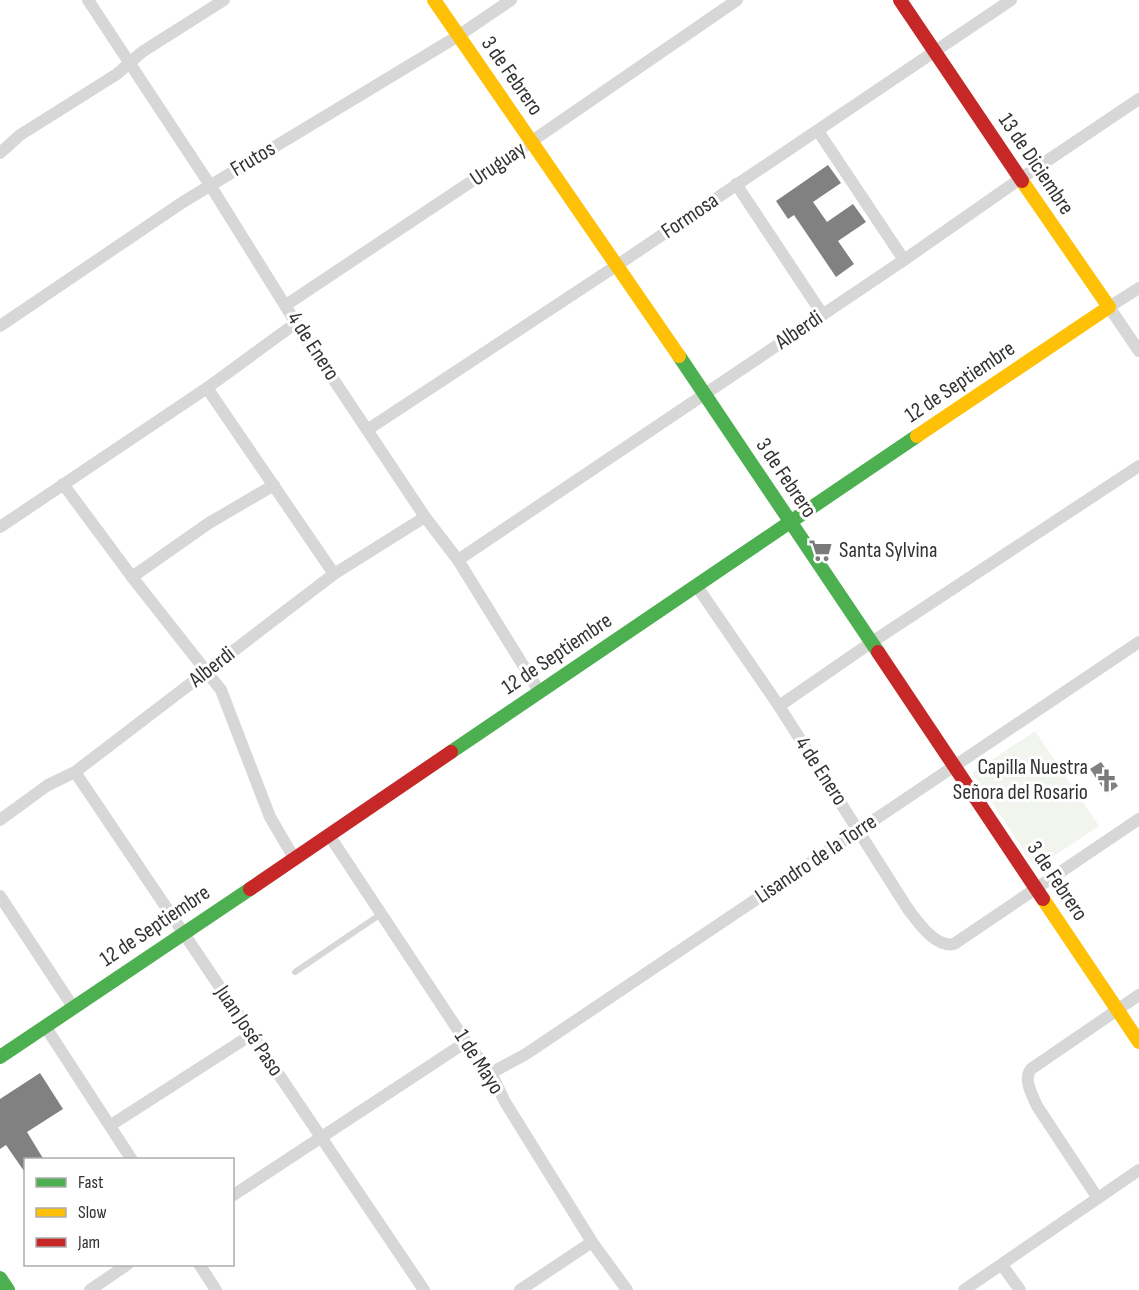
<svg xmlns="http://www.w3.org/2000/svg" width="1139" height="1290" font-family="'Sofia Sans Condensed',sans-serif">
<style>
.green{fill:#f1f5ed}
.building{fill:#818181}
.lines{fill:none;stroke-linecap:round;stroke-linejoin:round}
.lane{stroke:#d7d7d7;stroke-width:6}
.street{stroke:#d7d7d7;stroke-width:12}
.fast{stroke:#4caf50;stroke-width:14}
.slow{stroke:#ffc107;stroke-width:14}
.jam{stroke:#c62828;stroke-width:14}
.labels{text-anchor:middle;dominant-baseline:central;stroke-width:6;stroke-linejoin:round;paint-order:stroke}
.street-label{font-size:22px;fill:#333;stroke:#fff}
.poi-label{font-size:22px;fill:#333;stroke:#fff;text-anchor:start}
</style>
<rect width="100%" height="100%" fill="#fff"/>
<polygon class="green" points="1035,731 1099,826 1036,868 972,773"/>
<g class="building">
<polygon points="828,165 841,183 813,202 827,222 853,204 866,222 838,241 854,264 836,277 794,215 788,219 776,201"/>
<polygon points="1101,762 1118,786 1107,794 1090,769"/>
<polygon points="40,1073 63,1109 27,1132 44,1160 26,1160 26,1174 6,1145 0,1149 0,1099"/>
</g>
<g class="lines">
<polyline class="lane" points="295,972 381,914"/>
<g class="street">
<polyline points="88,0 210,185 296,323 425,517 458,560 539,691"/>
<polyline points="818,131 904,260"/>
<polyline points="0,153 20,135 117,74 142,52 224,0"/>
<polyline points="736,184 823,315"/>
<polyline points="1139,288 1109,307 1139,351"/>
<polyline points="286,305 532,141 737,0"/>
<polyline points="0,326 183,202 458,36 511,0"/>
<polyline points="207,388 334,574"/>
<polyline points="367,430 616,266 1011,0"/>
<polyline points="63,484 132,577 221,690 270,817 294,858"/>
<polyline points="0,527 207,388 296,323"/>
<polyline points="458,560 904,260 1020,179 1139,99"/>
<polyline points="132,577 209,523 274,485"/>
<path d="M696,585L779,706L908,909C918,922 935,948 954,944L1139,819"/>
<polyline points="779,706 872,642 1139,466"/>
<polyline points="75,772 424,1290"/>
<polyline points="0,820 48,785 75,772 334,574 425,517"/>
<polyline points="329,835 466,1042 491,1073 505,1102 592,1242 627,1290"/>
<polyline points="0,896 73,1007"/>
<polyline points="45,1026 132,1160"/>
<polyline points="491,1073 526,1054 1139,642"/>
<polyline points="111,1125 251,1035"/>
<polyline points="232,1196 466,1042"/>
<path d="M1097,1197L1037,1106C1032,1094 1023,1080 1031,1069L1139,995"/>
<polyline points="199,1264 216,1290"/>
<polyline points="1002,1265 1020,1290"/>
<polyline points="90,1290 128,1264"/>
<polyline points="520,1290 592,1242"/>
<polyline points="964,1290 1139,1170"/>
</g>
<g class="fast">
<polyline points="679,356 878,652"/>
<polyline points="451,752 917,436"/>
<polyline points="0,1057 250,889"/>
<polyline points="0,1278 8,1290"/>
</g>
<g class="slow">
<polyline points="434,0 679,356"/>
<polyline points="917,436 1109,307 1022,181"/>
<polyline points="1043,899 1139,1042"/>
</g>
<g class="jam">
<polyline points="900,0 1022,181"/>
<polyline points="878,652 1043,899"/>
<polyline points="250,889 451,752"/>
</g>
</g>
<defs>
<symbol id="supermarket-bare" viewBox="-9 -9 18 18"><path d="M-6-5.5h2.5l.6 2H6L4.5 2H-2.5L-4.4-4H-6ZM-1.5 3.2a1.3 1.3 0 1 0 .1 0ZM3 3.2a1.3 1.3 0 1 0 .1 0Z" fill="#7a7a7a" stroke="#fff" stroke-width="2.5" paint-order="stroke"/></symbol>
<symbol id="church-bare" viewBox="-9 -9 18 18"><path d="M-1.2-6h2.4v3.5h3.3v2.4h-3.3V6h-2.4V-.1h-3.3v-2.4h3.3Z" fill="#7a7a7a" stroke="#fff" stroke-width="2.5" paint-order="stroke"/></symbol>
</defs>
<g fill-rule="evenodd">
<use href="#supermarket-bare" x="804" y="534" width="33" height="33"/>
<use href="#church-bare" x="1090" y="764" width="33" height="33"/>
</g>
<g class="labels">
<g class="street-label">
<text transform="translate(512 76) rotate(55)">3 de Febrero</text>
<text transform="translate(253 159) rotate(-31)">Frutos</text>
<text transform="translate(498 164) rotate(-34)">Uruguay</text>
<text transform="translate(1036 164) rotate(56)">13 de Diciembre</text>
<text transform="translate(690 216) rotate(-34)">Formosa</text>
<text transform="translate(799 330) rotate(-34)">Alberdi</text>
<text transform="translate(313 346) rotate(57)">4 de Enero</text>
<text transform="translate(960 382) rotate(-34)">12 de Septiembre</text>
<text transform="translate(786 478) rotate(56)">3 de Febrero</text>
<text transform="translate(557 654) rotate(-34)">12 de Septiembre</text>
<text transform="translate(212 667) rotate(-38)">Alberdi</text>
<text transform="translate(821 771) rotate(57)">4 de Enero</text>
<text transform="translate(816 859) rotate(-34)">Lisandro de la Torre</text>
<text transform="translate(1057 881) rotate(56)">3 de Febrero</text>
<text transform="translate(155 926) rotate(-34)">12 de Septiembre</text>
<text transform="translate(249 1031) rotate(56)">Juan José Paso</text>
<text transform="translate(479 1062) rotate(57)">1 de Mayo</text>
</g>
<g class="poi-label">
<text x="839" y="550">Santa Sylvina</text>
<text x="1088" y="767" text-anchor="end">Capilla Nuestra<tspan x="1088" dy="25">Señora del Rosario</tspan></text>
</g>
</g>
<rect x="24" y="1158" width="210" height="108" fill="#ffffff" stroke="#adadad" stroke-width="1.5"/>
<rect x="36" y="1178" width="30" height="9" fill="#4caf50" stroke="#adadad" stroke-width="1.5"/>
<text x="78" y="1188" font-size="18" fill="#333333">Fast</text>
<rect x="36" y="1208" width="30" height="9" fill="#ffc107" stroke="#adadad" stroke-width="1.5"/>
<text x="78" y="1218" font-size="18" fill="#333333">Slow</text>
<rect x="36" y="1238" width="30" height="9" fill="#c62828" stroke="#adadad" stroke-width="1.5"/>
<text x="78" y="1248" font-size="18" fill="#333333">Jam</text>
</svg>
